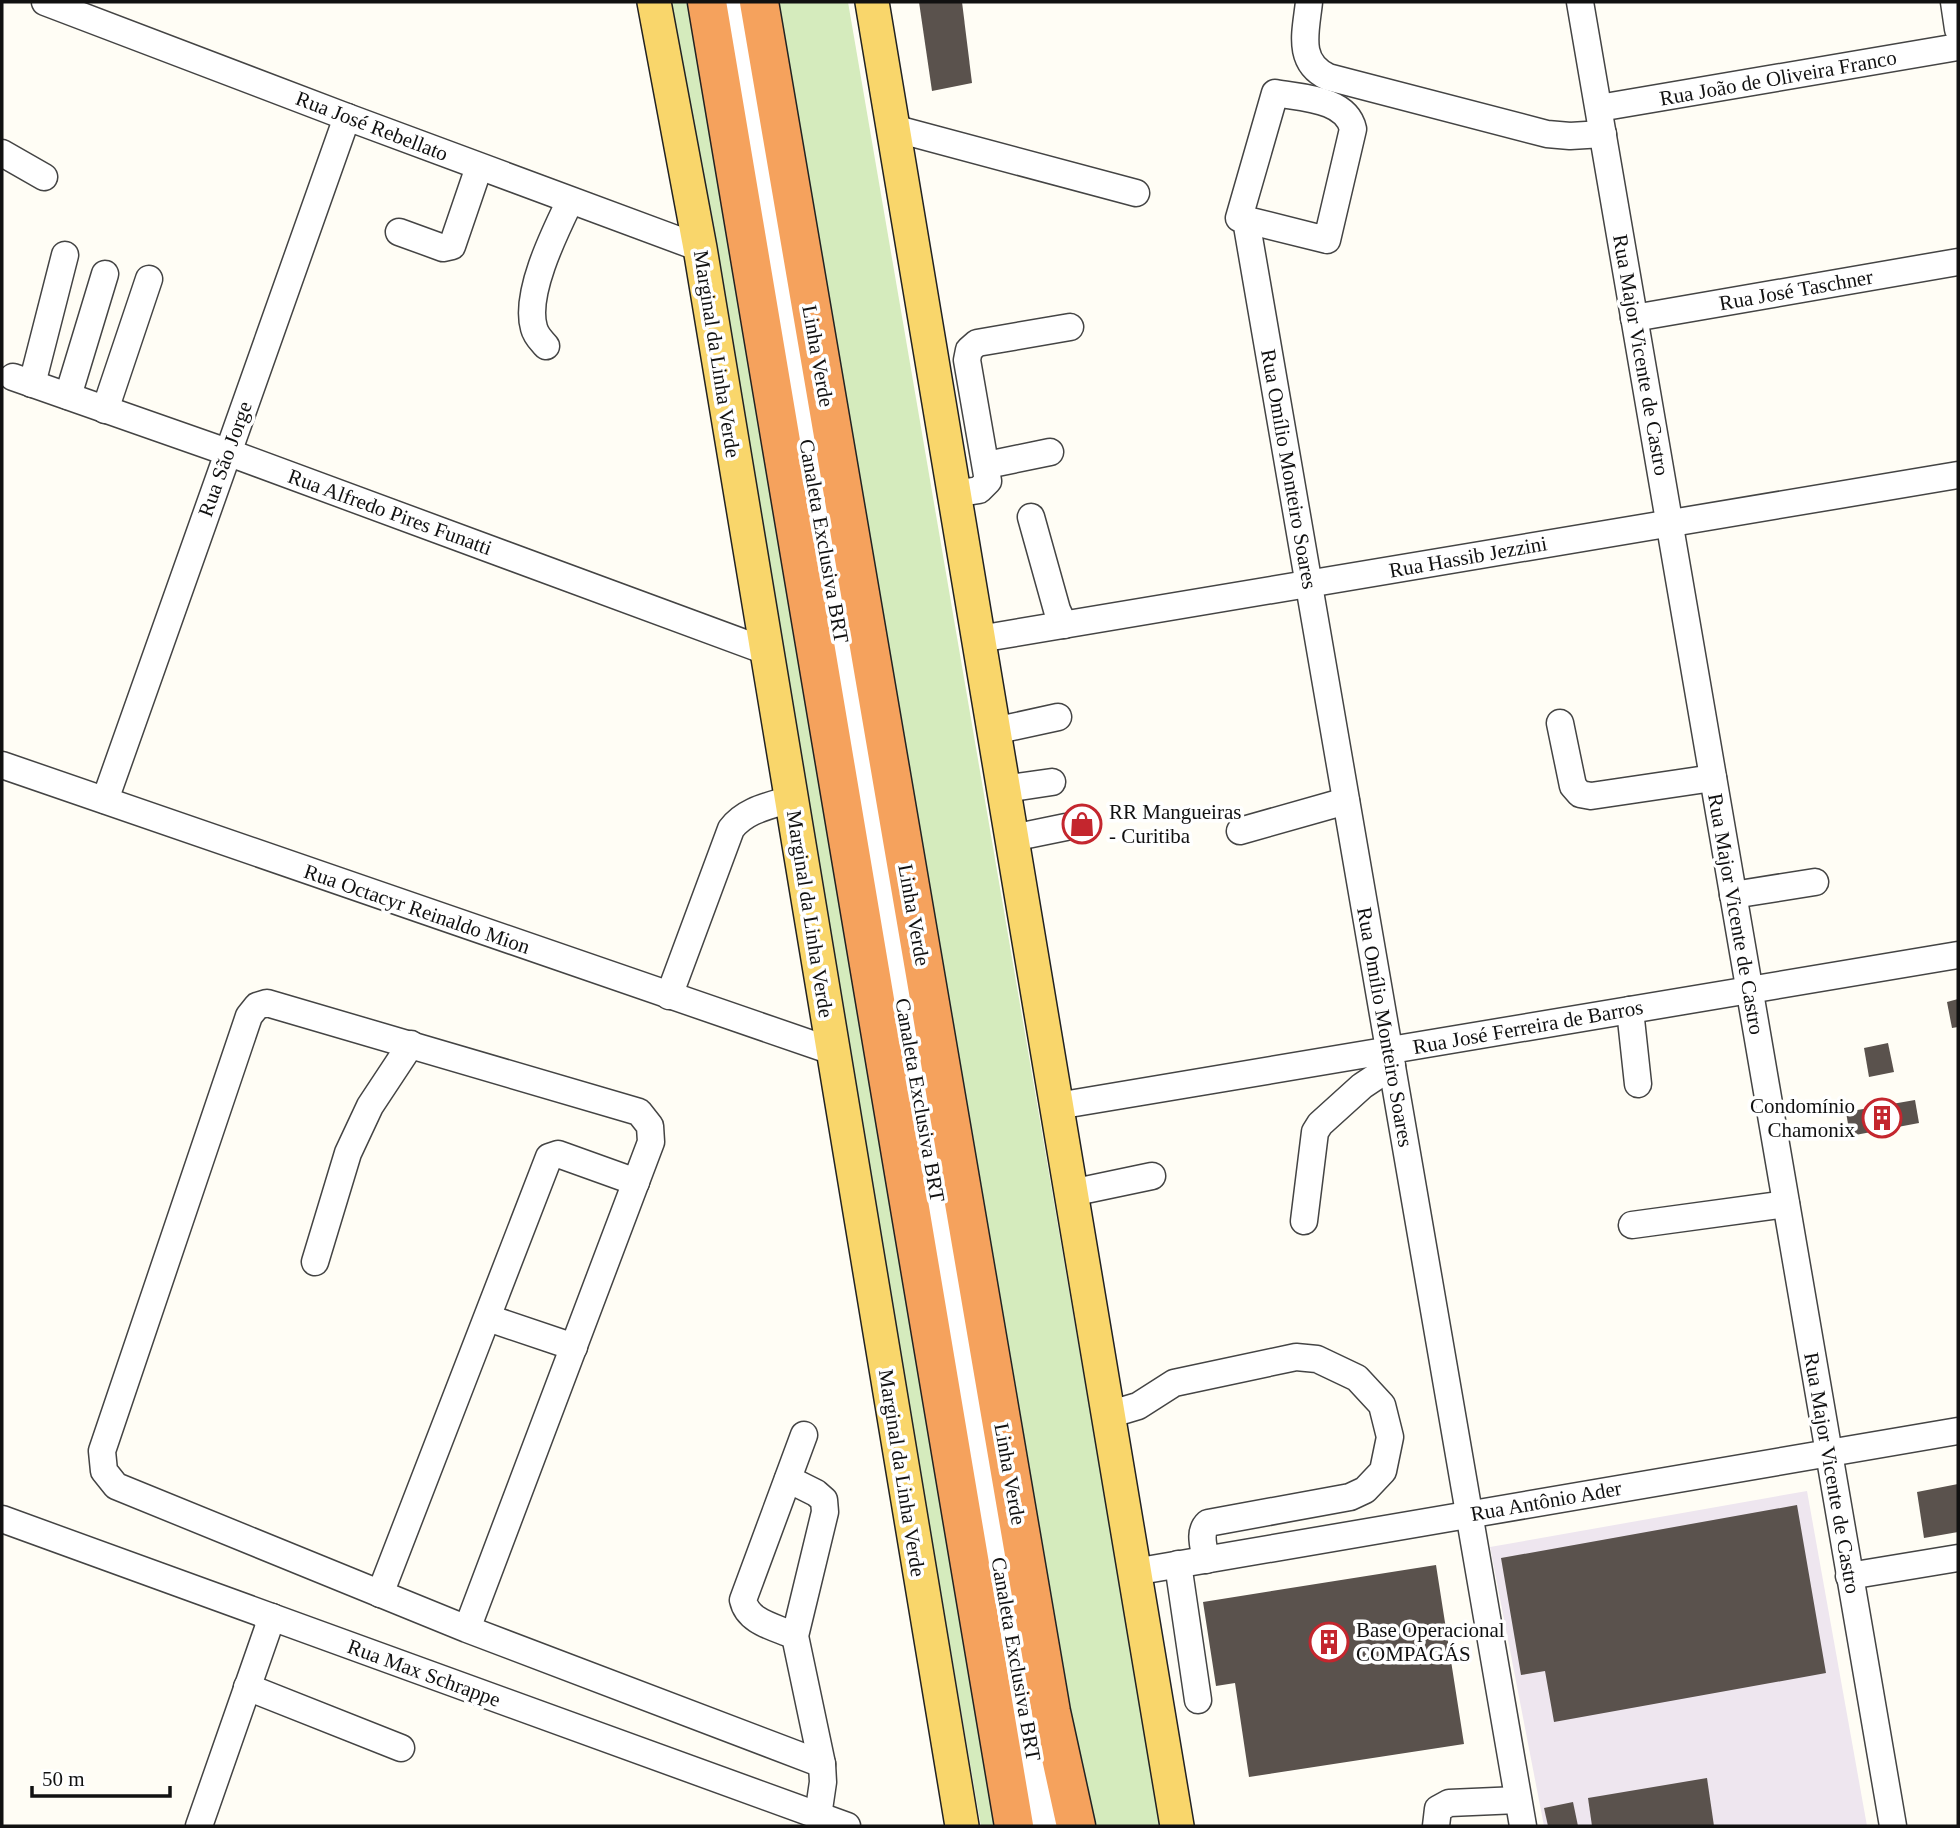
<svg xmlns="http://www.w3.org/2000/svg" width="1960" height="1828" font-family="Georgia,serif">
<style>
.industrial{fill:#eee6ef}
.green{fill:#d5ebbd}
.building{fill:#5a524d}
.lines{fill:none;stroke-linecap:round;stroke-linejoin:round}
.minor-casing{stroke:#444;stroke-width:29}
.major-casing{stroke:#222;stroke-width:36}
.highway-casing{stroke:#222;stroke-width:41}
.minor{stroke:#fff;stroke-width:26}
.major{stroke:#f9d66b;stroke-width:33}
.highway{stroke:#f5a25d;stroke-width:38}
.labels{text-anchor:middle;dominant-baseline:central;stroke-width:7;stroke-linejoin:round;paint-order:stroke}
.street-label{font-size:21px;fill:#111;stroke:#fff}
.poi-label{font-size:21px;fill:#111;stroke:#fff;text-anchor:start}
</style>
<rect width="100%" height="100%" fill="#fffdf5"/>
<polygon class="industrial" points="1807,1491 1867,1826 1544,1826 1490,1547"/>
<g class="green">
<polygon points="669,2 689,2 1001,1826 981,1826 977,1804"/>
<polygon points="779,2 848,2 1161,1826 1092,1826 1090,1821"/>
</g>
<g class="building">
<polygon points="919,2 962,2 972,83 932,91"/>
<polygon points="1958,999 1958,1027 1952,1028 1947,1002"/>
<polygon points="1888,1043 1894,1072 1869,1077 1864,1048"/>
<polygon points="1915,1100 1919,1123 1850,1136 1846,1112"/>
<polygon points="1958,1484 1958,1532 1924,1538 1917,1492"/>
<polygon points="1797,1505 1826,1673 1554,1722 1545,1671 1521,1675 1501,1558"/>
<polygon points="1436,1565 1464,1744 1249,1777 1235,1683 1216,1686 1203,1602"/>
<polygon points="1707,1778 1714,1826 1592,1826 1588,1798"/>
<polygon points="1573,1802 1578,1826 1548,1826 1544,1808"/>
</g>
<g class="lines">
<defs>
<g id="minor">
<polyline points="45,2 347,117 700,248"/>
<polyline points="731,2 1045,1826"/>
<path d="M1309,2C1306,31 1296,62 1328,77L1547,134L1570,136L1603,134"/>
<polyline points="1580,2 1893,1826"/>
<polyline points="1954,2 1958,29"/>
<path d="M1275,93C1300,98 1346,98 1353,129L1327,240L1239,218Z"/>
<polyline points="1599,108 1958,47"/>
<polyline points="893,128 1136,193"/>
<polyline points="2,153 44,177"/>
<polyline points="1246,220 1523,1826"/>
<polyline points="399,232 443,248 452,246 479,167"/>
<polyline points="1634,318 1958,262"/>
<path d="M546,346C541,340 536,336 534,328C524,294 555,232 570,201"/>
<polyline points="13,377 227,452 766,651"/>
<polyline points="32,384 65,255"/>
<polyline points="68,396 105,274"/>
<polyline points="105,410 149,279"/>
<polyline points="987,465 1050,452"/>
<polyline points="954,494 979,490 988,481 967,360 969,350 977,343 1070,327"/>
<polyline points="1031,517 1057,610 1064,625"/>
<polyline points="979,639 1958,475"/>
<polyline points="1560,723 1573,786 1580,794 1591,796 1713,778"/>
<polyline points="994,731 1058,717"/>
<polyline points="2,765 832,1051"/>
<polyline points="1004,789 1052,782"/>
<polyline points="105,800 347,117"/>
<polyline points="1240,831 1346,801"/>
<polyline points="1012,838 1066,827"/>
<polyline points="1733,895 1815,882"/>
<path d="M669,996L731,829C745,810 769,806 791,799"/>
<polyline points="1630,1010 1638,1084"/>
<polyline points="1057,1106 1958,955"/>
<polyline points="1071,1193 1152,1176"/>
<polyline points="1304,1221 1315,1132 1320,1124 1362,1086 1392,1066"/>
<polyline points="1632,1225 1786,1204"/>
<polyline points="315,1262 348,1153 370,1106 411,1044"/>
<polyline points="488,1318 574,1347"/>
<path d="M1108,1415L1138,1406L1174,1383L1296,1357L1317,1359L1357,1378L1382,1405L1390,1437L1383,1471L1365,1490L1350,1497L1208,1523C1198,1532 1204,1547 1206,1560"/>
<polyline points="788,1479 816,1493 824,1500 825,1512 795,1636 822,1764 823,1782 818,1816"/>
<polyline points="2,1519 847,1826"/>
<polyline points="1178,1564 1198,1700"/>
<polyline points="1134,1572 1958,1431"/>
<polyline points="1849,1576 1958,1558"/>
<polyline points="380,1594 549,1157 558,1154 636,1182"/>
<polyline points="467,1629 651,1142 650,1126 639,1112 267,1003 257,1006 249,1016 102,1451 104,1471 116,1486 467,1629 822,1764"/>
<path d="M795,1636C776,1627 748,1623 743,1600L804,1435"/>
<polyline points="247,1687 401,1748"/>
<polyline points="199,1826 272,1617"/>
<polyline points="1436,1826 1438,1809 1449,1803 1518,1800"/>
</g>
<g id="major">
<polyline points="654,2 700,248 962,1826"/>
<polyline points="872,2 1177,1826"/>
</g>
<g id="highway">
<polyline points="707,2 1014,1826"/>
<polyline points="759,2 1051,1712 1076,1826"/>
</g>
</defs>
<use href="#minor" class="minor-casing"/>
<use href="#major" class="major-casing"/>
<use href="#highway" class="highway-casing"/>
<use href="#minor" class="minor"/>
<use href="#major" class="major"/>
<use href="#highway" class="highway"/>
</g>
<defs>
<symbol id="shop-ring" viewBox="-11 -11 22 22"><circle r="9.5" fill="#fff" stroke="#c4262e" stroke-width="1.5"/><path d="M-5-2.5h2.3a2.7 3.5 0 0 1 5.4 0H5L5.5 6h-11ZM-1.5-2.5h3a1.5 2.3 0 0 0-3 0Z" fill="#c4262e"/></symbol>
<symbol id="building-ring" viewBox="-11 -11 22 22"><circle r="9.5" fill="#fff" stroke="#c4262e" stroke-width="1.5"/><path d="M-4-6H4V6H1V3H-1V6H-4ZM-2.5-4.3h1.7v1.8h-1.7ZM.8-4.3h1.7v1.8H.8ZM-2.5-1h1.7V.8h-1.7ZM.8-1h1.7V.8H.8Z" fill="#c4262e"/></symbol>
</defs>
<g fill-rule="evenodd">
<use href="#shop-ring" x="1060" y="802" width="44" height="44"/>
<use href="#building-ring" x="1860" y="1096" width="44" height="44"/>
<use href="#building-ring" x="1307" y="1620" width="44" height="44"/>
</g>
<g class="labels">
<g class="street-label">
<text transform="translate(1778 78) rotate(-10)">Rua João de Oliveira Franco</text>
<text transform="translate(372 126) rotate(21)">Rua José Rebellato</text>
<text transform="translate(1796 290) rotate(-10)">Rua José Taschner</text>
<text transform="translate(717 354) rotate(81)">Marginal da Linha Verde</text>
<text transform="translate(1641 355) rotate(80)">Rua Major Vicente de Castro</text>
<text transform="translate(818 356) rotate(80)">Linha Verde</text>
<text transform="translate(225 459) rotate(-70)">Rua São Jorge</text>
<text transform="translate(1289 469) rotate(80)">Rua Omílio Monteiro Soares</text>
<text transform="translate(390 512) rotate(20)">Rua Alfredo Pires Funatti</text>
<text transform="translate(824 541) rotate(80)">Canaleta Exclusiva BRT</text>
<text transform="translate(1468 557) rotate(-10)">Rua Hassib Jezzini</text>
<text transform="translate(417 909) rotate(19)">Rua Octacyr Reinaldo Mion</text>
<text transform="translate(810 914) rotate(81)">Marginal da Linha Verde</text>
<text transform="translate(1736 914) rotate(80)">Rua Major Vicente de Castro</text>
<text transform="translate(914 915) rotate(80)">Linha Verde</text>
<text transform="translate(1385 1027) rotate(80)">Rua Omílio Monteiro Soares</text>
<text transform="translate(1528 1027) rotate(-10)">Rua José Ferreira de Barros</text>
<text transform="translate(920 1100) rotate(80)">Canaleta Exclusiva BRT</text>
<text transform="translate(902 1473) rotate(81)">Marginal da Linha Verde</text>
<text transform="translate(1832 1473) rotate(80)">Rua Major Vicente de Castro</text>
<text transform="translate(1010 1474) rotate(80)">Linha Verde</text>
<text transform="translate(1546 1501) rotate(-10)">Rua Antônio Ader</text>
<text transform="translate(1016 1659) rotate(80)">Canaleta Exclusiva BRT</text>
<text transform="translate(424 1673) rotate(20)">Rua Max Schrappe</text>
</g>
<g class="poi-label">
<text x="1109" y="812">RR Mangueiras<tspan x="1109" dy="24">- Curitiba</tspan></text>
<text x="1855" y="1106" text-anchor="end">Condomínio<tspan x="1855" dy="24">Chamonix</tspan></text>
<text x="1356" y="1630">Base Operacional<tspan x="1356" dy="24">COMPAGÁS</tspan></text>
</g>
</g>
<rect width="1960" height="1828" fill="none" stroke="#111111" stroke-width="7"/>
<path d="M32 1786v10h138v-10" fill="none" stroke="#111111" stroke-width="3.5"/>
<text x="42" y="1786" font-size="21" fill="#111111" stroke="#ffffff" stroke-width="5" paint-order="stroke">50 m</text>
</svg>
